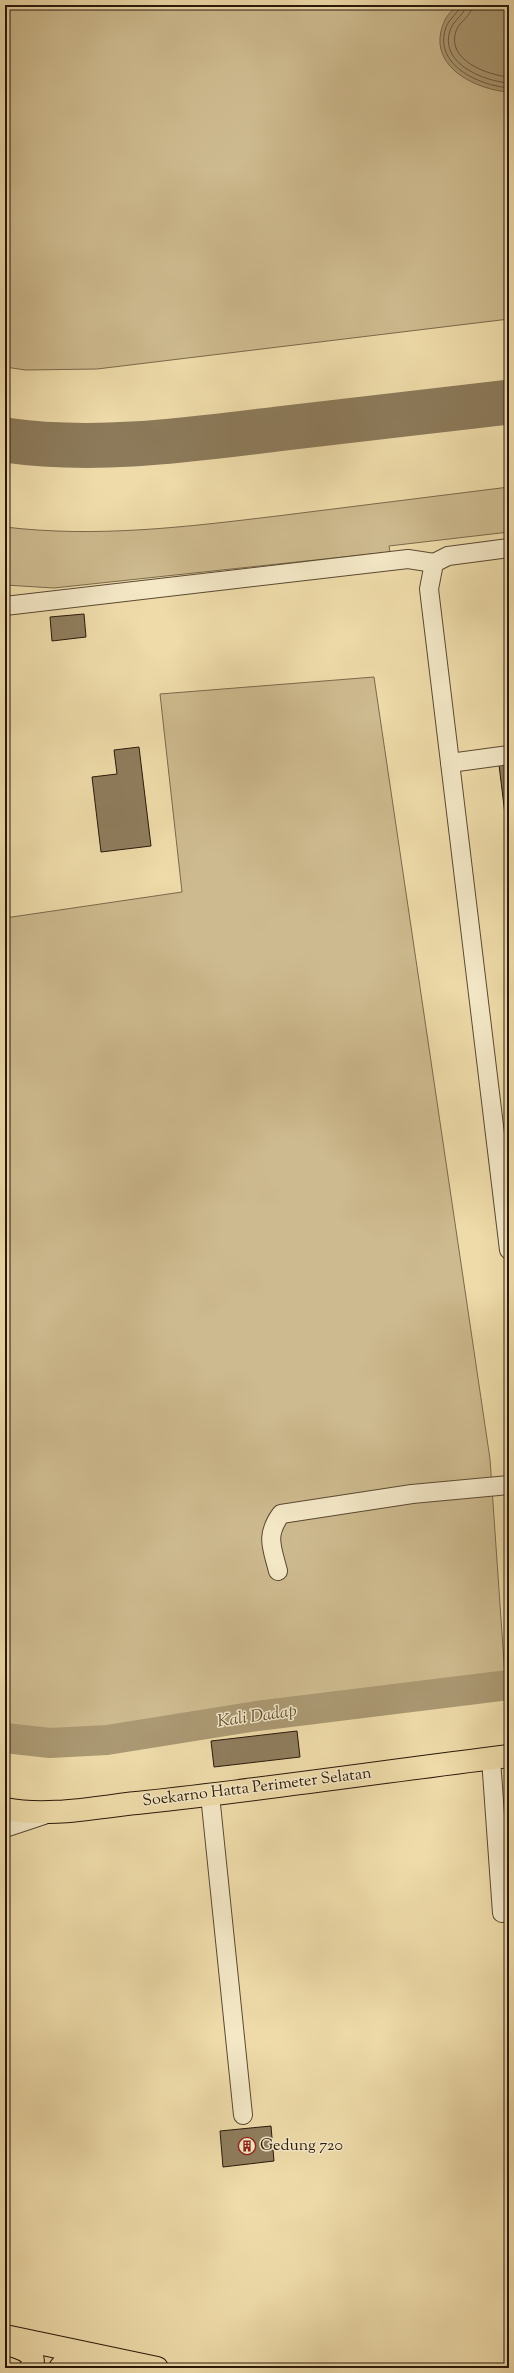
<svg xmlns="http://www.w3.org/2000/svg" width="514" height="2373" font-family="'Sorts Mill Goudy',serif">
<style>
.green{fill:#cdba8e;stroke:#7b694c}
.water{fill:#ab9973;stroke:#776549}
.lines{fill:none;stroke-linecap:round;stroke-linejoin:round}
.shore{stroke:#6a583e;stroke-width:1}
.river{stroke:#ab9973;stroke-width:30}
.taxiway{stroke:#8c7a5a;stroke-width:45}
.building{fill:#8f7d5d;stroke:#29180a}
.minor-casing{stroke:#5a4932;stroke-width:20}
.major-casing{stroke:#29180a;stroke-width:24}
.minor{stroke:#f4e8c7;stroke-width:18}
.major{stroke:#eedba9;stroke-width:22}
.labels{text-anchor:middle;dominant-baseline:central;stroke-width:3;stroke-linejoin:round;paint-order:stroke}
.street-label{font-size:16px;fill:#29180a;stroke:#f4e8c7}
.poi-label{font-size:16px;fill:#29180a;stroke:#f4e8c7;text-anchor:start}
.water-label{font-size:17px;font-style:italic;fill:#5d4c34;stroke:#f4e8c7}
</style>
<rect width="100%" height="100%" fill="#eedba9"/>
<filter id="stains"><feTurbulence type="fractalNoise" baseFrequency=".005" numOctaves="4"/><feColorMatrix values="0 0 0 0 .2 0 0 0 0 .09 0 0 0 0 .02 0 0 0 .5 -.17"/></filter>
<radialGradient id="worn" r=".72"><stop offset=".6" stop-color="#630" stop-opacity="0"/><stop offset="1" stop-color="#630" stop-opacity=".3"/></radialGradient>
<g class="green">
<polygon points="5,5 509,5 509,319 97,369 26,370 5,367"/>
<path d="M509,487V532L389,546L390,552L54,588L5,585V527C96,538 186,527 277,516C354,506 432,497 509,487Z"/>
<polygon points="374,677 490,1459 505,1677 52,1734 5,1729 5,918 182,892 160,694"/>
</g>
<path class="water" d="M460,5H509V92C478,90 432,69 441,31C444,19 449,11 460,5Z"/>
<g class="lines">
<g class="shore">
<path d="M461,5C460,11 449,19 446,27C433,65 478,85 509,88"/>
<path d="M466,5C465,14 455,19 451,28C437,62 482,81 509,83"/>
<path d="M472,5C472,17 460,20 456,31C446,60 487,75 509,77"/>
</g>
<polyline class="river" points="5,1738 50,1743 107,1740 257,1716 509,1685"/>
<path class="taxiway" d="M5,440C95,453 187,440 277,429C354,420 432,411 509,402"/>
</g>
<g class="building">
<polygon points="84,614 86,637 52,641 50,617"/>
<polygon points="139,747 151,846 101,852 92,777 117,774 114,750"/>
<polygon points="509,764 509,847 499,765"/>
<polygon points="297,1731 300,1757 214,1767 211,1741"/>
<polygon points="271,2126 274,2161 223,2167 220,2131"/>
</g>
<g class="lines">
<defs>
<g id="minor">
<polyline points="509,548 448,556 434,563 429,589 509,1250"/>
<polyline points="5,606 408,559 434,563"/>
<polyline points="450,763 509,755"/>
<path d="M278,1571C272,1547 265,1536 281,1514L412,1494L509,1485"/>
<polyline points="491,1759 502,1913"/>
<polyline points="210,1795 243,2115"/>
<polyline points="5,1828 44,1815"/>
</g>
<g id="major">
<path d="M5,1809C50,1818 101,1806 146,1802C267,1789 388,1771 509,1756"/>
<polyline points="5,2336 157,2368"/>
<path d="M7,2344C19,2348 39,2352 31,2368"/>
<polyline points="60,2368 65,2362 70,2360 92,2364"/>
</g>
</defs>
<use href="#minor" class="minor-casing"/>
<use href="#major" class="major-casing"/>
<use href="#minor" class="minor"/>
<use href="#major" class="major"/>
</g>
<defs>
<symbol id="building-ring" viewBox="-11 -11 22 22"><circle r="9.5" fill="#f4e8c7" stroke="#8f2418" stroke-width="1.5"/><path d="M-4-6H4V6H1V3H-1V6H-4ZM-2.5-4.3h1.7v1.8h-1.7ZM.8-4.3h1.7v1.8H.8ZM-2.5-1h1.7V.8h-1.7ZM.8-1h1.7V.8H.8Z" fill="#8f2418"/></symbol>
</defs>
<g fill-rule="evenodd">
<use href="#building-ring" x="237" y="2136" width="20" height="20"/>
</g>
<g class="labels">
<g class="street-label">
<text transform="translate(257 1788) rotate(-7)">Soekarno Hatta Perimeter Selatan</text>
</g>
<g class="poi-label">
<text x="260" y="2146">Gedung 720</text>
</g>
<g class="water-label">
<text transform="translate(257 1717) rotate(-8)">Kali Dadap</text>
</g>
</g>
<rect width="514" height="2373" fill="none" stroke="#eedba9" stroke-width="20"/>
<rect x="6" y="6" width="502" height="2361" fill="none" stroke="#29180a" stroke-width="2"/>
<rect x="10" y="10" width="494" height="2353" fill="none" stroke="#29180a"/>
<rect width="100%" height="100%" filter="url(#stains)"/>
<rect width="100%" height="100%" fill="url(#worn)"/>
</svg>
